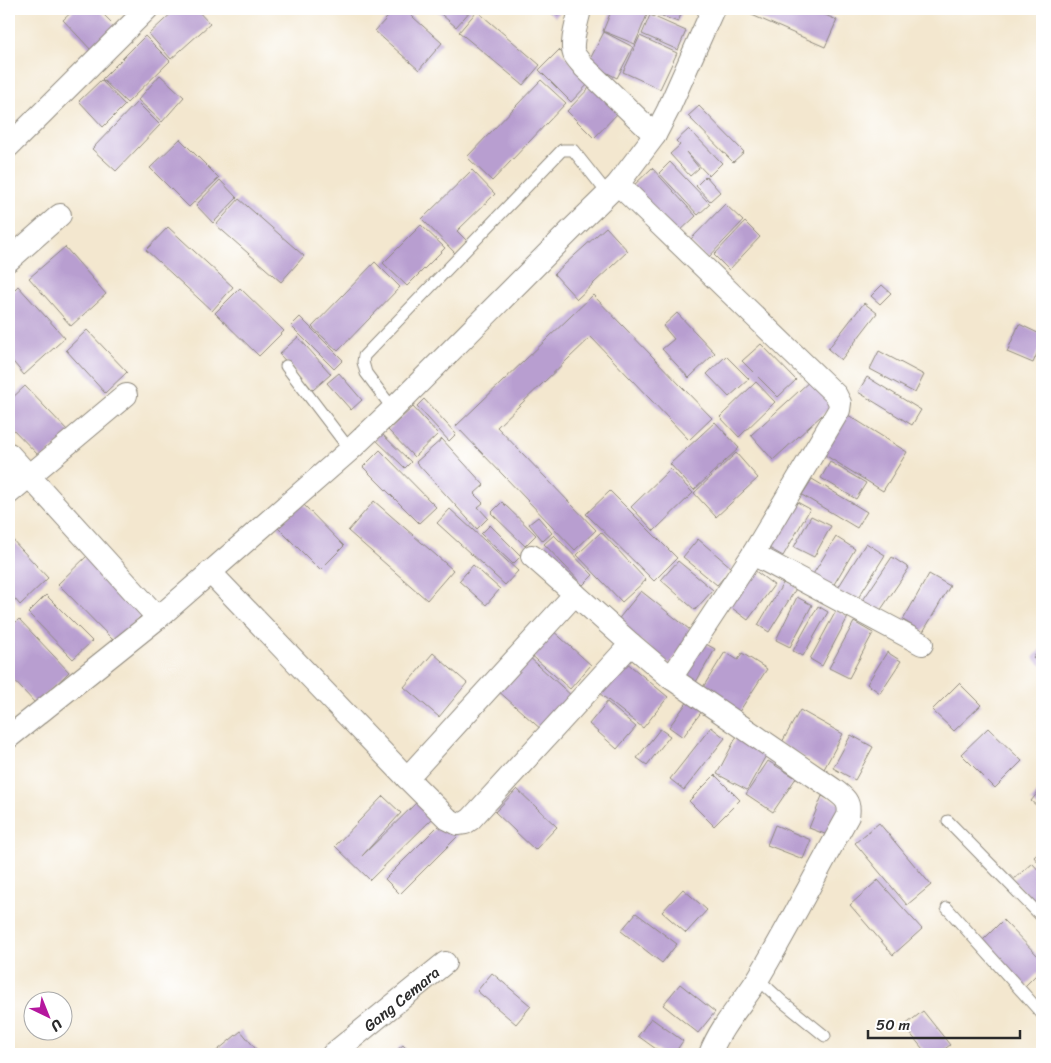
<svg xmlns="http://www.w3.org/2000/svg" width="1051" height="1063" font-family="Sriracha,sans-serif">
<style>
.building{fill:#b89ed0}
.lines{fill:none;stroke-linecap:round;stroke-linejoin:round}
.service-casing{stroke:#8f897d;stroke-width:13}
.minor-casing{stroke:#8f897d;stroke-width:24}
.service{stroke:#fff;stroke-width:11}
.minor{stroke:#fff;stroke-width:22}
.labels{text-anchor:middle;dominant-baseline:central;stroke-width:5;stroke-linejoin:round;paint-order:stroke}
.street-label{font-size:16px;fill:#2b2b2b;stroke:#fff}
</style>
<rect width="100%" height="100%" fill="#fff"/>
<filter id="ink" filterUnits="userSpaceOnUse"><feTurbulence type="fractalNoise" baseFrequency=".02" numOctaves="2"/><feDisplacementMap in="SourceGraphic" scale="10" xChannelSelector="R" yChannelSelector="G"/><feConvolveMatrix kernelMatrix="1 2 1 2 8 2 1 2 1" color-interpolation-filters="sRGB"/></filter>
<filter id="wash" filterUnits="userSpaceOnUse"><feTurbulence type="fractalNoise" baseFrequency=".0096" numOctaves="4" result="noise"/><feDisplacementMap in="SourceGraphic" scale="20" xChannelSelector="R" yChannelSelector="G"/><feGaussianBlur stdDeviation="1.12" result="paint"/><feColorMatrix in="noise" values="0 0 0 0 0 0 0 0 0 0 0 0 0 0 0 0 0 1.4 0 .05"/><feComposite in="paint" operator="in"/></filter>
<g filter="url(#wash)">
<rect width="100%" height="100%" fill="#f3e7cf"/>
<g id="blocks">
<g class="building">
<polygon points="75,9 98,9 117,28 92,51 63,20"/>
<polygon points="176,9 196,9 210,24 171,59 149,34"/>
<polygon points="395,9 404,9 442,43 419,70 375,31"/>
<polygon points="435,9 472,9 456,27"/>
<polygon points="546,9 563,9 555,17"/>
<polygon points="612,9 646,9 649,10 635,44 603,31"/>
<polygon points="652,9 683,9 678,22 651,12"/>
<polygon points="746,9 811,9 837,20 825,47 745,12"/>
<polygon points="477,11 540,65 523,85 459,32"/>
<polygon points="650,15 686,31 678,50 642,34"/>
<polygon points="604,32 633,47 617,78 588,63"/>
<polygon points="145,36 170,61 127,103 102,79"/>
<polygon points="640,36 677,53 660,89 623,72"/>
<polygon points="559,50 590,82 571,102 539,70"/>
<polygon points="160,75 184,97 162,122 138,100"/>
<polygon points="101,80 125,105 103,127 79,101"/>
<polygon points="541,80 566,103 492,181 467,157"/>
<polygon points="593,84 620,111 594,138 567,111"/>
<polygon points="137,102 160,125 116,171 92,149"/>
<polygon points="699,106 744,152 733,162 688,116"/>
<polygon points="689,129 722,163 709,176 686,152 699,168 690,176 670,154 680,145 676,141"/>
<polygon points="180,139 219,178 189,207 150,168"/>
<polygon points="670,162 710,204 698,215 659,173"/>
<polygon points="652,168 696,216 677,234 632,187"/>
<polygon points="472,170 495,194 457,231 467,241 455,253 422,219"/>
<polygon points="706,176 720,192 710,201 696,186"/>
<polygon points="220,180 237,198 213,223 196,205"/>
<polygon points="239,199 304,256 281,282 216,225"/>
<polygon points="725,204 743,221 707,259 689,241"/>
<polygon points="745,222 760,237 729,270 714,255"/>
<polygon points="421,225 445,248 407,286 383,263"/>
<polygon points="168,227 233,287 212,311 146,250"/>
<polygon points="606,227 628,251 577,299 554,274"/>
<polygon points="65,247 106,294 71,326 29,278"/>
<polygon points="375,262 400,287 338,351 312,327"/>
<polygon points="882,285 891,293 880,304 871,296"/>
<polygon points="18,286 65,338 24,375 9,357 9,295"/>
<polygon points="240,288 284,331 259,356 215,313"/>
<polygon points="593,295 712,418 689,440 591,337 497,427 596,530 575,550 456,426"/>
<polygon points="864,303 877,313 841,360 828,349"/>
<polygon points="677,313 715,353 689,378 662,349 674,339 663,326"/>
<polygon points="300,317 343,360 334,369 291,326"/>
<polygon points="1019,324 1042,335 1042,342 1033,363 1007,352"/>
<polygon points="87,330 127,372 105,393 66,350"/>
<polygon points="298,337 331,374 313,390 279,354"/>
<polygon points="761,344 796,380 778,397 742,361"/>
<polygon points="879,351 924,375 915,393 870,369"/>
<polygon points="726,356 749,379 729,397 707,374"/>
<polygon points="339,373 362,400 351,410 327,383"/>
<polygon points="867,377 921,410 912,425 858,392"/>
<polygon points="811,380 834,404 773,460 751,435"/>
<polygon points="756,382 775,402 739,437 720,417"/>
<polygon points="25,386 70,433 42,459 9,425 9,401"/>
<polygon points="424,399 456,434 449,441 417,406"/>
<polygon points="413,407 438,434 414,457 388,430"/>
<polygon points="845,413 907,452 883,491 820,452"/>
<polygon points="715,422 739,448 694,490 670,464"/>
<polygon points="380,432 411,462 405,468 374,438"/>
<polygon points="442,439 484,485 474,494 483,503 478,507 488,518 477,529 416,462"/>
<polygon points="380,450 436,507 419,523 363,467"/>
<polygon points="736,453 758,478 716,517 694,493"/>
<polygon points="830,462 866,483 856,499 821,478"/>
<polygon points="670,469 693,493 654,531 631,507"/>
<polygon points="812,479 867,512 857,528 802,495"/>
<polygon points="610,491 677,558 654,581 586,514"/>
<polygon points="788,497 810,509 783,556 762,544"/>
<polygon points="374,501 453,570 427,600 348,531"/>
<polygon points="502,502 536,535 525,546 491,513"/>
<polygon points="302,503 344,546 320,570 277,527"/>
<polygon points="450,509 518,571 505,585 437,523"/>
<polygon points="811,516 831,526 814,557 794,547"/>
<polygon points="538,517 552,533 543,541 529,524"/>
<polygon points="490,525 521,556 513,564 481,534"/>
<polygon points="601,532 646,580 622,602 577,555"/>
<polygon points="554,535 593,575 583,585 544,544"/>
<polygon points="9,536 48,578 20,605 9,592"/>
<polygon points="836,537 855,549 830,591 810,579"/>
<polygon points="698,539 732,568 717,585 683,557"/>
<polygon points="866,543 885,555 855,603 836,591"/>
<polygon points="89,554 145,612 115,642 58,584"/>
<polygon points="892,557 909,568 876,617 859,606"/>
<polygon points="678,561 713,590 695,610 661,580"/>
<polygon points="473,565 500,589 486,605 459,581"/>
<polygon points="754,570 774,585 748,620 728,605"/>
<polygon points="929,574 950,586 923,632 903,620"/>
<polygon points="785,580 797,587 769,632 758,625"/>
<polygon points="641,591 694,633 670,664 616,622"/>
<polygon points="46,595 92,641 73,659 28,613"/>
<polygon points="797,597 812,605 790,647 776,640"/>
<polygon points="818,606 828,612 803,656 793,651"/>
<polygon points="836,611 848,617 822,666 810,659"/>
<polygon points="19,619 69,672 36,704 9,675 9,629"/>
<polygon points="854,622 873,633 849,678 829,668"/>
<polygon points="551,629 591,665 570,689 529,653"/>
<polygon points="697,639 715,649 696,682 678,671"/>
<polygon points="1042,647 1042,666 1033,658"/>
<polygon points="725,652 738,660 742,653 767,669 737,715 700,692"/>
<polygon points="887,652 901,661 880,693 867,684"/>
<polygon points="433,653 467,683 439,717 404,687"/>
<polygon points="527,655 573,697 543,731 496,689"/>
<polygon points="620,657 668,697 643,728 594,689"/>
<polygon points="959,683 981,705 954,731 932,710"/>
<polygon points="691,697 705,707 683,737 669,727"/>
<polygon points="607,702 636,727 617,749 589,724"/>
<polygon points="800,710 843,734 824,769 781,744"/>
<polygon points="711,727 725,738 684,790 670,779"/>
<polygon points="988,728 1022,761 995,788 961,754"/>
<polygon points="660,729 670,736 647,765 637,758"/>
<polygon points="738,734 769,750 747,790 717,774"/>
<polygon points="851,735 873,747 855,780 833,768"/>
<polygon points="768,761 796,778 773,812 746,794"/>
<polygon points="715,775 740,800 714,826 689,801"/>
<polygon points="1042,787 1042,810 1031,801"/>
<polygon points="517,789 557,827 535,850 495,812"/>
<polygon points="383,796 401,813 362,856 419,800 435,816 370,880 335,846"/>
<polygon points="822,796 843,805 830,836 809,828"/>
<polygon points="443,821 458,836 400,894 385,879"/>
<polygon points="879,823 931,885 907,905 855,843"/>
<polygon points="775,825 811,840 803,859 767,845"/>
<polygon points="1042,850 1042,867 1034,857"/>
<polygon points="1032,863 1042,874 1042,912 1013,880"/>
<polygon points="878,880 922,929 893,955 850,905"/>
<polygon points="683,889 707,910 686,933 662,912"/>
<polygon points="636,913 677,944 662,963 621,931"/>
<polygon points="1003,920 1042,960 1042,969 1024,987 980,943"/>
<polygon points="492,973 531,1006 516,1024 477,991"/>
<polygon points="680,984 715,1012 698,1033 663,1005"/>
<polygon points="923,1011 950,1045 938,1054 927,1054 904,1026"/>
<polygon points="651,1018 683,1041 674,1054 663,1054 638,1036"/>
<polygon points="241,1031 260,1054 213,1054"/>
<polygon points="403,1045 411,1054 392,1054"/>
</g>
</g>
</g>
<g filter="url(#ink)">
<use href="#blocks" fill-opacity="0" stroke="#8f897d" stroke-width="1"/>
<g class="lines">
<defs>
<g id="service">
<polyline points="286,366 350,450"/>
<polyline points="393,409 366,373 363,362 364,356 562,150 573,150 608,194"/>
<polyline points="948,821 1042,917"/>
<polyline points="947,908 1042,1014"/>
<polyline points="758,979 783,1002 825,1036"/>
</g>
<g id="minor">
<path d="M580,9C578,20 570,43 574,54C577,59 581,63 584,67L655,135"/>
<polyline points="9,146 147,9"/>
<polyline points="618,184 836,395 840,403 839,410 753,554 671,678 631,644"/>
<polyline points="9,260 60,215"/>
<polyline points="9,454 158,618"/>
<polyline points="9,493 126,395"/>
<polyline points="753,554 922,644"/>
<polyline points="210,572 407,778 448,819 458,824 465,823 471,819 631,644 575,594"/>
<path d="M671,678L833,789C844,797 851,802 848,816C818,870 790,924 759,977C743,1003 721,1025 710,1054"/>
<polyline points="9,737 158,618 350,450 393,409 570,231 618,184 655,135 668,110 713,9"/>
<polyline points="407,778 575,594 532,556"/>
<path id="s1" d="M333,1054L445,963"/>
</g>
</defs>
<use href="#service" class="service-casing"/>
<use href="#minor" class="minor-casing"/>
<use href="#service" class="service"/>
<use href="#minor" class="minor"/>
</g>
</g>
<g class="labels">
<g class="street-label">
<text stroke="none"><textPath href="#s1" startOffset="88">Gang Cemara</textPath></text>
</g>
</g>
<rect width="1051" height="1063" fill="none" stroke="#fff" stroke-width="30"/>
<g transform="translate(48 1016) rotate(137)"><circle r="24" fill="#ffffff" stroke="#aaaaaa"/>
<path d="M0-4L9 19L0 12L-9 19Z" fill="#b5179e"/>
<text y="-8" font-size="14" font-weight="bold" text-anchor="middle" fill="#2b2b2b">U</text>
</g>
<path d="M868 1030v8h152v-8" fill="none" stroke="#2b2b2b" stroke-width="2.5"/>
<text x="876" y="1030" font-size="15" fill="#2b2b2b" stroke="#ffffff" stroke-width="4" paint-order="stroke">50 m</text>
</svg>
